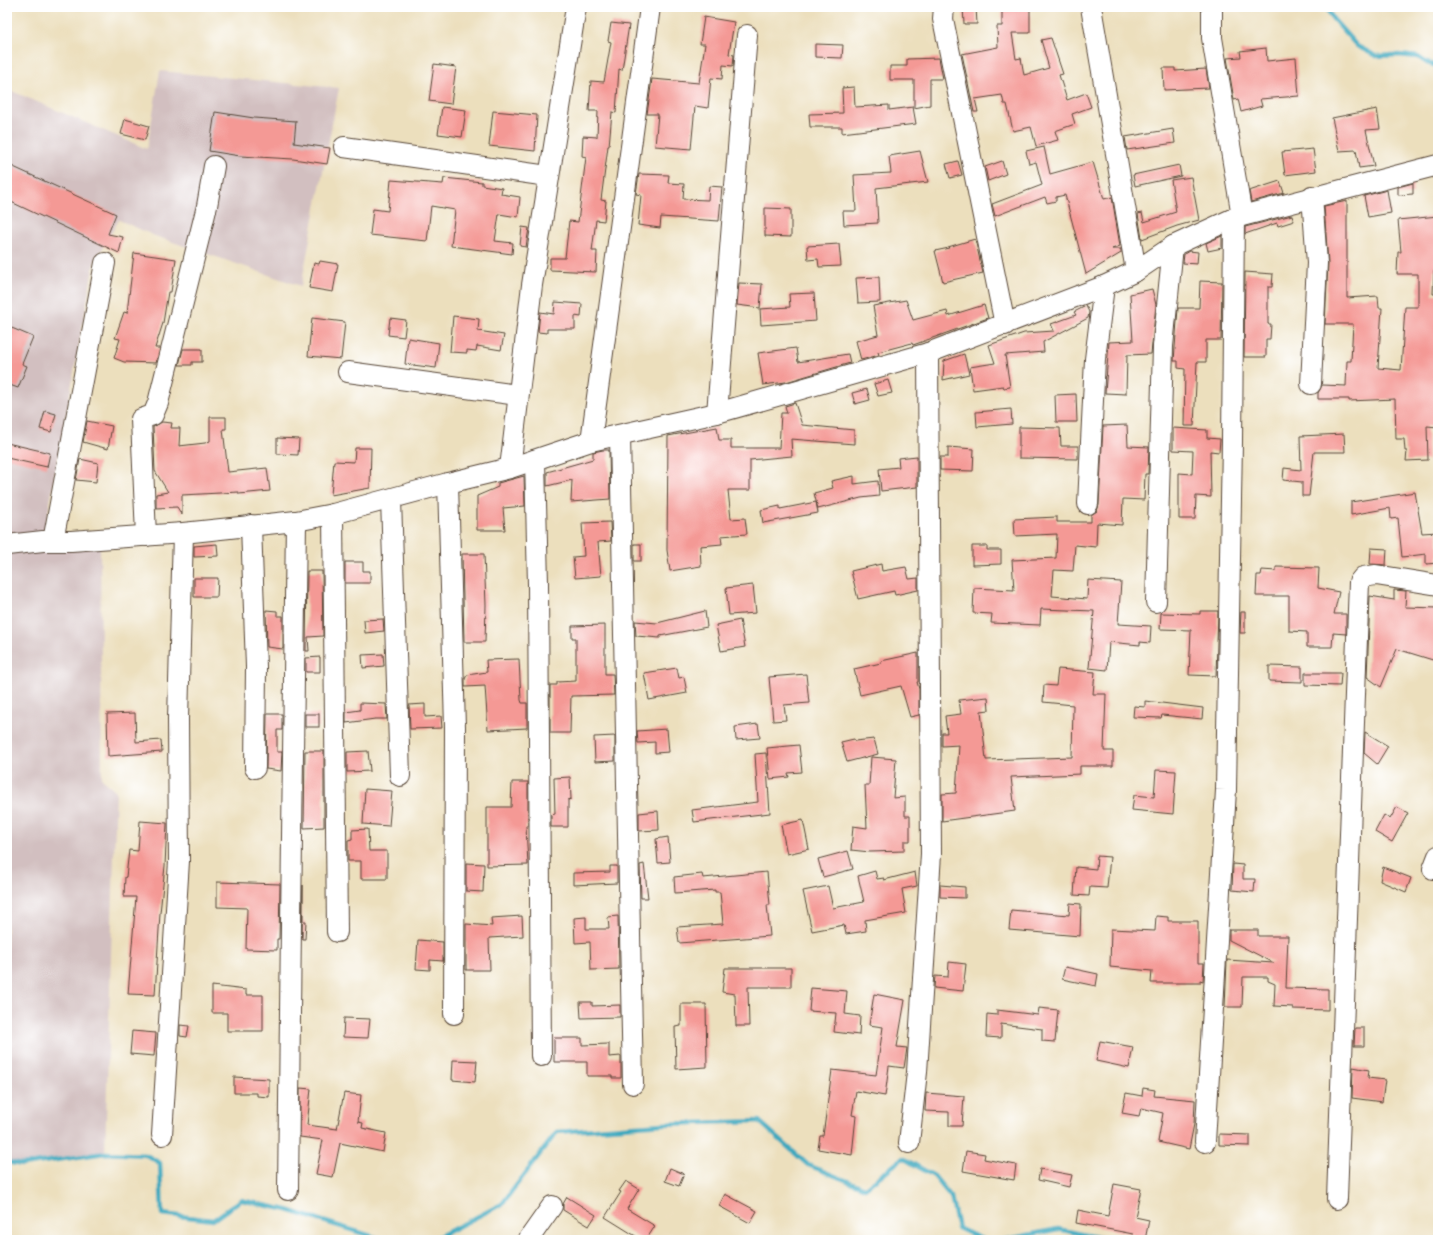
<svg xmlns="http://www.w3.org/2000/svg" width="1445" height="1247" font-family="'Shantell Sans',sans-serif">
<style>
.industrial{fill:#d2bfc0}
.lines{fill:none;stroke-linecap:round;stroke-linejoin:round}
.stream{stroke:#3ea8be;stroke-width:4.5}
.building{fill:#f49995}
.minor-casing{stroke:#564536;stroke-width:22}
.minor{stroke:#fff;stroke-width:20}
</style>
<rect width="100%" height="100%" fill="#fff"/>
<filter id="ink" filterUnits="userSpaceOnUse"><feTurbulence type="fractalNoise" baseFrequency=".025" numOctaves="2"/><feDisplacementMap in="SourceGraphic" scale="8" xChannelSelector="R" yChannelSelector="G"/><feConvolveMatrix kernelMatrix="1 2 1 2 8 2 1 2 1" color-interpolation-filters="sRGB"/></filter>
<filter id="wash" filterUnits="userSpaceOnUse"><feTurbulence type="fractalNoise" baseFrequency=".012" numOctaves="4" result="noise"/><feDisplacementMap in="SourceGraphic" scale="16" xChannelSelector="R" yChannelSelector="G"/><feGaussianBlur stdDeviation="0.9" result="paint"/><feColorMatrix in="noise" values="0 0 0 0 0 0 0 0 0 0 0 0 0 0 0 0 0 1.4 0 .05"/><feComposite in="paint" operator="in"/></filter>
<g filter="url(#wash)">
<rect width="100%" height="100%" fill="#ecdfbd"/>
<polygon class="industrial" points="160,71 339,88 301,286 155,236 119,220 94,263 43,541 100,539 102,779 116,791 105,1153 22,1165 7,1162 7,89 147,149"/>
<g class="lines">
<g class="stream">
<polyline points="1326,7 1333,19 1357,46 1376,56 1399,55 1418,57 1427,63 1438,66"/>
<polyline points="7,1162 22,1165 105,1153 146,1155 160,1163 162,1214 213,1220 241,1200 287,1210 384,1240"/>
<polyline points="432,1240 502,1204 557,1132 662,1124 759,1121 808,1165 865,1188 903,1158 934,1176 951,1197 958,1228 984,1240"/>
<polyline points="1003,1240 1058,1229 1110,1240"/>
</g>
</g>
<g id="blocks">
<g class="building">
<polygon points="963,7 976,7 977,24 964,24"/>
<polygon points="1002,7 1030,8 1030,33 1012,33 1016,59 1021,58 1024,75 1049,68 1041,40 1051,38 1063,74 1059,75 1067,100 1086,93 1091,107 1072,114 1075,124 1055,131 1058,140 1036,146 1031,127 1013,131 1007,104 1004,104 1002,95 975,99 978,112 974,112 962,54 998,47 997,26 1002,26"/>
<polygon points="704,17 734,22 729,54 734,55 733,66 723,65 722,79 711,78 708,108 695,106 691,149 655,146 658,114 647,114 652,79 699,83 705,44 700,44"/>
<polygon points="611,23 629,25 622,70 619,69 616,113 612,112 609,146 608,146 601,200 606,201 604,221 596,220 592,251 597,251 596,272 550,270 550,258 565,258 569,221 578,222 586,157 582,156 583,136 597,137 598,111 589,111 591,81 604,82 611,42 608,41"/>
<polygon points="815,44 843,45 842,58 815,57"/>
<polygon points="1266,48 1267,61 1296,58 1299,96 1260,99 1262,106 1241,112 1238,99 1234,100 1227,58 1241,57 1240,51"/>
<polygon points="939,58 943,79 930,79 930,105 914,108 914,80 890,80 890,66 907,66 907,59"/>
<polygon points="434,64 456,67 451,104 429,101"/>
<polygon points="1163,68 1175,68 1175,71 1206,69 1209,88 1164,90"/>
<polygon points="854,87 855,107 889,105 889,110 913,107 916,124 842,133 842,127 810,127 809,114 843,113 842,88"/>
<polygon points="442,107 466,110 462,137 438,134"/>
<polygon points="1377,109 1380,129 1366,130 1374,166 1359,168 1356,150 1339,151 1332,118"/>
<polygon points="493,111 537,115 535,151 489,146"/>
<polygon points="215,112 254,118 296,121 294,143 330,148 327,164 293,159 240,156 209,151"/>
<polygon points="125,119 149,126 145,140 121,134"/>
<polygon points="1173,129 1175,143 1127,150 1125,137"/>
<polygon points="1044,147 1050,174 1093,162 1104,199 1112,197 1120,246 1112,249 1121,249 1121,253 1086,274 1065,195 1056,197 1056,201 1047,203 1045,197 995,216 992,204 1042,185 1036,162 1029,164 1026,151"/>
<polygon points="1313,149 1316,171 1285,175 1282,152"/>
<polygon points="920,151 928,182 876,188 878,223 844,225 843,211 856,211 854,175 891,173 889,156"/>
<polygon points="958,161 962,175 950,178 946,164"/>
<polygon points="1002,161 1006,174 988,181 985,167"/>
<polygon points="7,164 116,214 108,234 123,237 119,253 7,200"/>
<polygon points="1179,165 1181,176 1135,186 1133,175"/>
<polygon points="639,174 669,175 668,183 684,184 683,199 708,200 709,186 722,187 719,221 661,217 660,228 638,225 641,195 636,194"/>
<polygon points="1191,177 1199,220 1177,226 1142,239 1138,214 1142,213 1144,222 1176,212 1171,180"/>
<polygon points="444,178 482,182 482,185 502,188 501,194 520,197 518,217 499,214 495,241 513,243 512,254 451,246 455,210 431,206 427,241 370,235 373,209 388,211 391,180 443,184"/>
<polygon points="1280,181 1284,193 1251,202 1249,191"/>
<polygon points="1413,183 1413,194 1398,195 1398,187"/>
<polygon points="1387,190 1391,213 1368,217 1364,196"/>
<polygon points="1347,201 1347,298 1378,296 1379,308 1382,308 1378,368 1401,370 1405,307 1418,307 1418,274 1397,274 1398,252 1401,252 1398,220 1438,216 1438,270 1434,271 1433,294 1438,294 1438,427 1427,426 1428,460 1406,461 1407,451 1405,451 1404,439 1396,439 1395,399 1349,401 1349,399 1318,399 1318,393 1322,385 1346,386 1347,361 1351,361 1353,324 1325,324 1328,263 1324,206"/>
<polygon points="765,208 791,209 791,237 765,236"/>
<polygon points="1292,215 1294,221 1278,226 1277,223 1245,234 1245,227"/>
<polygon points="522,227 529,228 526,247 520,246"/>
<polygon points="1222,236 1222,248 1208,251 1206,243"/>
<polygon points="975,239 983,273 943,282 935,251 949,248 948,247"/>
<polygon points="839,244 841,266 819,267 818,259 808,260 807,246"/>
<polygon points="1189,251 1198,252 1197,264 1183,263 1184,254"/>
<polygon points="134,253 176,259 171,292 168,292 163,323 155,348 160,348 156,363 124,362 114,358 120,339 115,338 124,312 127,313"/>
<polygon points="320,261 338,264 333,292 309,288 314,263 319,264"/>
<polygon points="1245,272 1273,274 1272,287 1268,287 1268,324 1271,324 1270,339 1266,339 1266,357 1244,357"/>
<polygon points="879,277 880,302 858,303 856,278"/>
<polygon points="1200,281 1222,282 1221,340 1206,340 1206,362 1197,362 1194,426 1184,426 1185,369 1178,368 1178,361 1174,361 1178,308 1199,308"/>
<polygon points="739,283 762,284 760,308 737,305"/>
<polygon points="1152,289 1156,305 1151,354 1127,355 1126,394 1105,393 1109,342 1133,341 1130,294"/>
<polygon points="814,293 816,321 761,325 760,309 790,307 789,294"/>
<polygon points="906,300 913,320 947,311 948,316 984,305 988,318 913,345 912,343 878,352 879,355 861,360 856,341 878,335 873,306"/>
<polygon points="555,302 582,304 581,317 575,316 575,329 547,329 547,333 538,332 540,312 554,314"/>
<polygon points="1086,306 1089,312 1088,318 1043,342 1044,352 1005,355 1010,387 1004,388 1003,386 973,390 970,367 995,363 989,345 1024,333 1054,331 1051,324 1076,315 1074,312"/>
<polygon points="453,316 479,319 478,331 504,335 501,350 477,346 476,351 467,350 467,353 450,352"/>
<polygon points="312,318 345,322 341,359 308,356"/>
<polygon points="390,318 406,320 404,337 388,335"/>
<polygon points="7,326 33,337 22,364 27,366 18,388 7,384"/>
<polygon points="408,338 439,343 436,368 405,364"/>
<polygon points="796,348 798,362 848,354 850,363 786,382 763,385 758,353"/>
<polygon points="183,349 202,349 202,362 192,362 192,365 179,365"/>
<polygon points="964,354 969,374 943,380 944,361"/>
<polygon points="888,380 892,393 878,396 874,384"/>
<polygon points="867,389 870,400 855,404 852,393"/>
<polygon points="1076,394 1077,422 1056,422 1055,395"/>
<polygon points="795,403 802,425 854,430 854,444 791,439 792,456 750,460 750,490 728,490 731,519 745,518 747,534 721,536 722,544 700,546 701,566 670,571 667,550 668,436 717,427 719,440 731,440 731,448 779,448 781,413 787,413 785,406"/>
<polygon points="1011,409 1012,424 977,427 976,412"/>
<polygon points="45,411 56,414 51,432 40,429"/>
<polygon points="210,417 226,417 226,429 223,429 228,472 267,468 270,491 239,494 239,492 182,495 182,515 177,507 156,508 156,494 168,492 155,471 153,427 162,422 172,423 171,428 180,428 179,446 205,443 210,441"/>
<polygon points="87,421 112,426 108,449 83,442"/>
<polygon points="1127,425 1128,446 1149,447 1148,474 1145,474 1144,500 1123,499 1122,525 1097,523 1096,547 1075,545 1073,571 1054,570 1052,596 1087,599 1088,580 1121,582 1118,624 1151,626 1150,643 1140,642 1140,645 1109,642 1107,670 1089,668 1094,611 1041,609 1040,625 991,623 992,614 973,613 974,588 1014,590 1012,560 1056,558 1057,534 1015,536 1014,519 1057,517 1057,522 1091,522 1091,515 1097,511 1099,505 1103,426"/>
<polygon points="1019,427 1060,428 1061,446 1078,446 1078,459 1019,458"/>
<polygon points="1173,428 1207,430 1207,438 1220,439 1219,452 1210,451 1211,497 1196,496 1195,519 1179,519 1179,473 1192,474 1193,451 1173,450"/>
<polygon points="1344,434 1345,452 1314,452 1309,496 1302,496 1302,482 1283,480 1284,468 1301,470 1300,436"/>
<polygon points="277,438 299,439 298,455 277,454"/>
<polygon points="7,443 50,453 47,467 7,458"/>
<polygon points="948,447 974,449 973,471 940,470 940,457 948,457"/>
<polygon points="355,448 371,448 370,488 331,495 334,461 354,462"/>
<polygon points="603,450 609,450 610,499 571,502 572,480 547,486 547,472 593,459 593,452"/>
<polygon points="917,456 917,487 881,491 879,469 899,467 898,458"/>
<polygon points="80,459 98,463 96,482 76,480"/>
<polygon points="524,476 525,506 503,508 505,530 477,530 477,496 498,487 498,483"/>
<polygon points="854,476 854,484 878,481 879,496 861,498 818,509 814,493 833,488 831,481"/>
<polygon points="1415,492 1422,533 1438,532 1438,563 1426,564 1426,554 1402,557 1398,518 1391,519 1390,508 1351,515 1351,502"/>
<polygon points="816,502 818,513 763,523 761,510 780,506 780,509"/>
<polygon points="610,522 611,541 598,542 601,576 575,578 573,557 584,556 582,523"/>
<polygon points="217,544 218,556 194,557 194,546"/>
<rect x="634" y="544" width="7" height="17"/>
<polygon points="972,546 987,546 987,550 1001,550 1001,564 972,565"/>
<polygon points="1371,548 1387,549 1386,565 1370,564"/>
<polygon points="462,554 484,554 486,605 485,642 464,642"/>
<polygon points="345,562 363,562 363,571 370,571 370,583 345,583"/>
<polygon points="881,564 882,571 906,567 909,579 918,578 918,590 895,595 894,591 858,599 851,571"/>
<polygon points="1276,567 1319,568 1318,588 1339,592 1334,614 1346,614 1346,634 1333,633 1332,647 1307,647 1307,632 1289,631 1289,596 1256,596 1257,575 1261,575 1262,570 1276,571"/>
<polygon points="307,571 322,571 323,636 308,637 309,651 306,651"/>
<polygon points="194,578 218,578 217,597 194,597"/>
<polygon points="753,585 756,613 729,615 726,588"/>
<polygon points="1394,590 1406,591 1405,607 1438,608 1438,653 1436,661 1397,649 1381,687 1367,677 1370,596 1394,600"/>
<polygon points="266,610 277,611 277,616 283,616 283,649 267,647"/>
<polygon points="705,611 707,627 660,636 660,638 636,636 635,621 657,623"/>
<polygon points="1200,611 1218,611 1216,676 1189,675 1191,630 1160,629 1161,613 1200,614"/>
<polygon points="1241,612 1245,612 1245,633 1240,633"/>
<polygon points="383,619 384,631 365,633 364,620"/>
<polygon points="740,620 745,647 721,651 716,625"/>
<polygon points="605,625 605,674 613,674 614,695 571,696 570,733 550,733 550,685 557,685 557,682 576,681 576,638 572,638 572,626"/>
<polygon points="918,653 918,682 917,682 919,689 919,715 910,717 901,686 860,695 854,669 881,663 881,661"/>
<polygon points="383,654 384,666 363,668 362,655"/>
<polygon points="320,657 320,672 306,672 306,658"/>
<polygon points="519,659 521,700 522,703 527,703 527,728 488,730 485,686 465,687 465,679 467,675 487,672 486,660"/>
<polygon points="1269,666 1302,667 1302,682 1269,681"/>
<polygon points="677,668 679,678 684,677 687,693 649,700 644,673"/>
<polygon points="1058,669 1095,672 1093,694 1106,694 1104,751 1113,751 1113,766 1080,766 1080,774 1011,777 1015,811 942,821 942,794 956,793 959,745 942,746 942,733 947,733 945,716 961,714 959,700 988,697 989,710 981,711 986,760 1072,757 1073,705 1043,702 1044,685 1056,686"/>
<polygon points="1305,673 1341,673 1340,686 1305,685"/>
<polygon points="806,674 809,703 784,705 786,720 773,721 769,677"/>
<polygon points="1145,701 1203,708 1202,719 1162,715 1161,718 1133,717 1134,706 1145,707"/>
<polygon points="360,703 386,704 387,719 375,719 346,723 346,712 360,710"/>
<polygon points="425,704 425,717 441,716 442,728 410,729 409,705"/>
<polygon points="135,713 136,742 161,740 162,752 108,756 107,714"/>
<polygon points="267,714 282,714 282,730 277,730 277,752 282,752 281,771 266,769"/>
<rect x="305" y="714" width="14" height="13"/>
<polygon points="758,724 760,738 736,740 735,727"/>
<polygon points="667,729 669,752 655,753 655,742 638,743 637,731"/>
<polygon points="1365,732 1388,746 1377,764 1364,753"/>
<polygon points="615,736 615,761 595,762 594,737"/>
<polygon points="854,739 855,741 874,739 878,754 847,762 841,742"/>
<polygon points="799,745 802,772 788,773 789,777 770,779 767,748"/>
<polygon points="305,751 324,751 324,827 304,828"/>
<polygon points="368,751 370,771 347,772 347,752"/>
<polygon points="766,753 770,813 694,822 692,810 758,802 755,754"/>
<polygon points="871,757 896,759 893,798 905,797 905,816 910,816 910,841 904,841 904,851 870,852 851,850 853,826 867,828 865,785 869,785"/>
<polygon points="1156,770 1176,771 1173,814 1132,810 1134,795 1154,797"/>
<polygon points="570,777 571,799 568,800 568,827 551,827 551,815 555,814 554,778"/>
<polygon points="512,782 528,782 528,826 526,826 528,865 487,866 487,807 511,807"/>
<polygon points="365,789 392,791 389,826 363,824"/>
<polygon points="1397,807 1408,813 1392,842 1375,832 1384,815 1390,819"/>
<polygon points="658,811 659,830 639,831 639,813"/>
<polygon points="803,820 809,849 787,854 781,825"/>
<polygon points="140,821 167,823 165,866 160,913 155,995 128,994 136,897 124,897 125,877 126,877 129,850 138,851"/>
<polygon points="368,829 369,851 387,851 387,879 361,879 361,861 348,861 348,840 352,839 352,830"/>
<polygon points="668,837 670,862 658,863 656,839"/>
<polygon points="848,851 853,869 823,877 818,859"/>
<polygon points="1097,856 1110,857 1107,888 1090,887 1089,896 1074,895 1076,867 1096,869"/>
<polygon points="466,863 484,864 483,892 466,891"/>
<polygon points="644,864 648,898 641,898 640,865"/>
<polygon points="1233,864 1243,865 1243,879 1255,879 1254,892 1232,890"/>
<polygon points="610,866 617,866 617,883 573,885 573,873 610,872"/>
<polygon points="1383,867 1411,878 1406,892 1380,881"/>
<polygon points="875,871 877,879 884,878 884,880 915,872 917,886 902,889 906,913 865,920 866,931 846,934 844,925 812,931 803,891 828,886 833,908 864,902 858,876"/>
<polygon points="767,872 770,905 767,905 770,936 679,943 677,927 723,924 720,892 715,892 715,890 675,893 674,877 702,874 703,878"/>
<polygon points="217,882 280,884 279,939 277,939 277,950 246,949 247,908 217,907"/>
<polygon points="303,885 303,921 306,921 305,939 302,939"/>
<polygon points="940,885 965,887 965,898 940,897"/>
<polygon points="1070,903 1081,904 1080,936 1009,930 1011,910 1069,915"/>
<polygon points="522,916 523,936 489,938 490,970 466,970 466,924 492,926 491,918"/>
<polygon points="618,916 619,969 591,970 590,942 575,943 574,918 586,917 586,929 609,929 608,917"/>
<polygon points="1156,916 1168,917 1168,921 1198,921 1198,963 1204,963 1203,981 1200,980 1200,983 1151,983 1152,971 1110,967 1111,929 1155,931"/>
<polygon points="1229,930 1258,930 1258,936 1288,936 1286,988 1328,989 1328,1010 1293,1009 1293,1007 1274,1006 1275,984 1268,981 1268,977 1243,977 1242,1007 1225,1007 1227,960 1274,963 1229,940"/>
<polygon points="418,940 443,942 443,961 430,960 430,970 416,969"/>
<polygon points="949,962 966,964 963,991 934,988 935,976 948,977"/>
<polygon points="1065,967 1098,974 1096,986 1062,979"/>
<polygon points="725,968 791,968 791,987 748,987 749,1026 736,1026 735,994 722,992"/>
<polygon points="212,986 246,990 246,995 263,995 263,1031 227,1031 227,1013 212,1013"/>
<polygon points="811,988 847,991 845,1014 860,1016 859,1035 834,1032 836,1013 809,1011"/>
<polygon points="874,994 905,1000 897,1047 907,1048 904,1068 889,1066 885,1096 856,1091 852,1115 856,1116 852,1155 818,1149 820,1136 823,1136 832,1070 876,1075 883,1027 869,1025"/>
<polygon points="580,1002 592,1002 592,1006 620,1005 620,1017 581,1018"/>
<polygon points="681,1004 706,1004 707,1067 676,1069 675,1027 681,1026"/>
<polygon points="1039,1008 1058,1010 1055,1042 1042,1041 1042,1029 1001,1024 1001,1038 986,1037 987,1014 997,1015 997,1010 1038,1015"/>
<polygon points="344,1018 370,1019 368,1038 343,1037"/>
<polygon points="180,1025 189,1026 187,1037 180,1036"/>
<polygon points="1355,1028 1364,1028 1364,1046 1354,1046"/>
<polygon points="132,1031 156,1033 154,1056 130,1054"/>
<polygon points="554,1038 582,1038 582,1045 609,1044 609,1057 621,1056 621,1078 612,1078 612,1076 587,1076 587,1062 554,1062"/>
<polygon points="1100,1041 1133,1047 1129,1068 1096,1061"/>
<polygon points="453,1060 477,1061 475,1082 452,1080"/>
<polygon points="1353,1067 1369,1070 1368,1078 1385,1080 1382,1102 1352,1098"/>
<polygon points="234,1077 269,1079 269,1097 257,1096 257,1093 234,1093"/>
<polygon points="300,1088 311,1089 307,1125 337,1129 344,1093 361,1095 358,1122 363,1123 362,1128 386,1133 383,1152 340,1143 333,1177 316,1174 323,1140 300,1137"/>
<polygon points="1143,1088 1155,1090 1154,1096 1195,1100 1194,1124 1189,1149 1158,1142 1163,1113 1141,1108 1139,1116 1122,1113 1126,1093 1142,1096"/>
<polygon points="926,1093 964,1096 962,1126 949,1126 949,1112 925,1111"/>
<polygon points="1219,1134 1250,1135 1250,1146 1219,1145"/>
<polygon points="966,1151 985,1154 984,1159 1016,1165 1014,1180 963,1171"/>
<polygon points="670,1168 684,1174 679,1186 665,1181"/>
<polygon points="1040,1169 1072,1175 1069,1187 1038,1180"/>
<polygon points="626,1181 639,1189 627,1209 655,1226 646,1240 642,1240 605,1217 621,1192 619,1191"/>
<polygon points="1114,1184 1141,1189 1135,1217 1149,1220 1145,1240 1132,1240 1133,1234 1076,1223 1078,1210 1108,1216"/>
<polygon points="725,1194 757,1211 750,1223 719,1206"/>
<polygon points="567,1197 596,1215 589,1226 563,1210 563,1204"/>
</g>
</g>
</g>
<g filter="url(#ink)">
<use href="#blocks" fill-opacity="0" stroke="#564536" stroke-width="1"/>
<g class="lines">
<defs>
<g id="minor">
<polyline points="944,7 943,19 1005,325"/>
<polyline points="1091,7 1136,271"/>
<polyline points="1212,7 1212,38 1242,216"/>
<polyline points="344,147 548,176"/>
<polyline points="348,372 518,395"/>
<polyline points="1311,384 1317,263 1312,196"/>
<polyline points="717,413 747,35"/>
<polyline points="620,435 633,1084"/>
<polyline points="591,441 650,7"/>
<polyline points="535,460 538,584 541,1056"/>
<polyline points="510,468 532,285 576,7"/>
<polyline points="448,483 455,727 454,1014"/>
<polyline points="391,499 400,776"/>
<polyline points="1088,504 1095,359 1104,286"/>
<polyline points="333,514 337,932"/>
<polyline points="251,525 256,667 255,768"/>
<polyline points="146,536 141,419 153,415 158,403 207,206 214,166"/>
<polyline points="53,541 105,263"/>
<polyline points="7,545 43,541 71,541 183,533 296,521 333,514 448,483 510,468 591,441 717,413 928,353 1104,286 1136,271 1173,246 1234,218 1438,165"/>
<polyline points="1156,602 1163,346 1173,246"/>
<polyline points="1433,869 1438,856"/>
<polyline points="162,1135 179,861 178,719 183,533"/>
<polyline points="1205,1142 1226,790 1232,442 1234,218"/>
<polyline points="909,1143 917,1072 931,854 928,353"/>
<path d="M288,1190C289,967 294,744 296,521"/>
<polyline points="1337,1199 1359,582 1363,577 1376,575 1438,585"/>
<polyline points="528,1240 552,1206"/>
</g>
</defs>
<use href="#minor" class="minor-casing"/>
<use href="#minor" class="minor"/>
</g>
</g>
<rect width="1445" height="1247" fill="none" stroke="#fff" stroke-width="24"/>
</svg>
